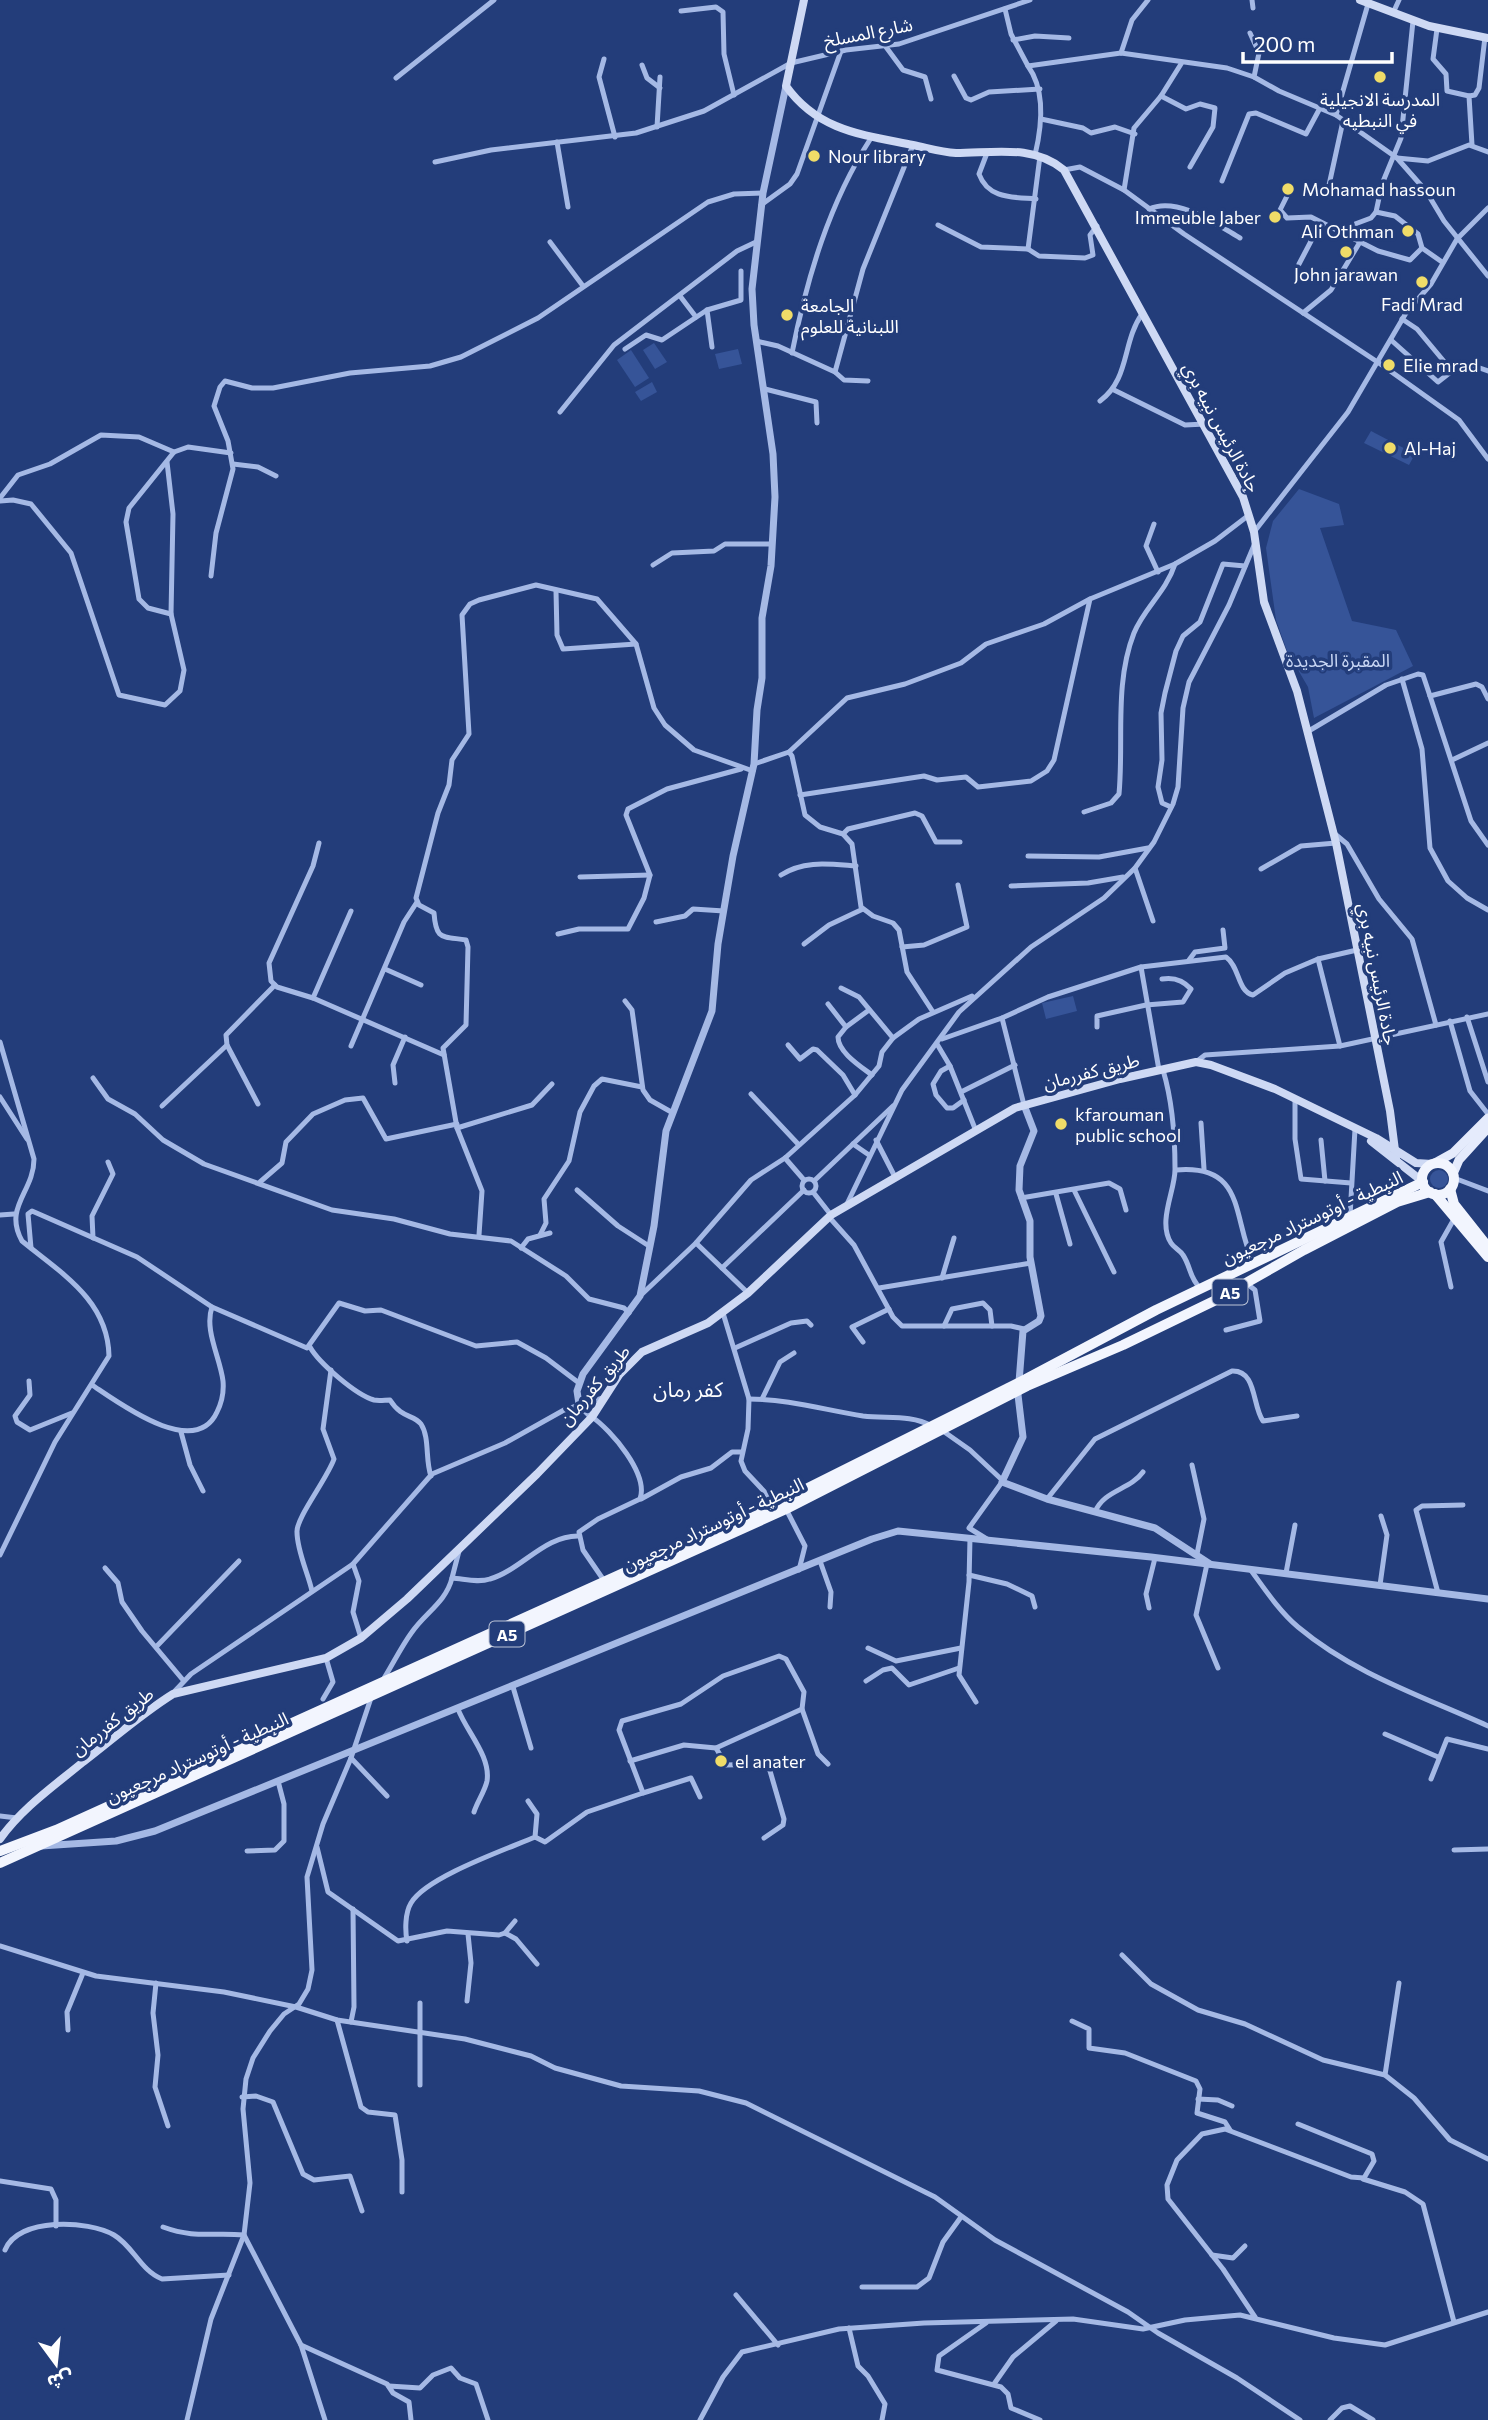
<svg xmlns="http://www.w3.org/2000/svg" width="1488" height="2420" font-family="Commissioner,'Noto Sans Arabic',sans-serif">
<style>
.green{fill:#365498}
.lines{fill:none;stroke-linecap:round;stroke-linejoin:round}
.minor{stroke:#a5b9e5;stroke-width:5}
.tertiary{stroke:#a5b9e5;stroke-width:7}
.secondary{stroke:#ced9f4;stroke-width:8}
.primary{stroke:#e5ebfc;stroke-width:9}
.trunk{stroke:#f2f5fe;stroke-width:10}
.poi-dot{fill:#f0dc68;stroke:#233d7a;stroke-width:2.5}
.labels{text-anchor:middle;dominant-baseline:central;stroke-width:7;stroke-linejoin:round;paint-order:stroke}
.shield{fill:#233d7a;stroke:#bdc5d7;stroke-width:2}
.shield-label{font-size:16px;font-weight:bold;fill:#fff}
.street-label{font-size:18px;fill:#fff;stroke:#233d7a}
.poi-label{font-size:18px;fill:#fff;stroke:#233d7a;text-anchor:start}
.park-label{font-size:18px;fill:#c8d6f4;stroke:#233d7a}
.quarter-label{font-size:21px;fill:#fff;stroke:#233d7a}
</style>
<rect width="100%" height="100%" fill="#233d7a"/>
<g class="green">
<polygon points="654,343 667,362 655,369 643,350"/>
<polygon points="738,349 742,364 719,369 715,354"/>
<polygon points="631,350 649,378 635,387 617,360"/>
<polygon points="652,382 657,392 641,401 635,392"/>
<polygon points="1371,431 1415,454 1409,465 1364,443"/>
<polygon points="1299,489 1339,504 1344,525 1320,528 1352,621 1396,630 1413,666 1314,718 1308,687 1287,651 1276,620 1266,548 1273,521"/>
<polygon points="1073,996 1077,1011 1046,1019 1042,1003"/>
<circle cx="1439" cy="1179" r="9"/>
</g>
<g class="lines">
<g class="minor">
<polyline points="1252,0 1253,8"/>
<polyline points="1368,4 1336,115 1397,158 1426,191 1444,221 1488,276"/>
<polyline points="1005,9 1011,34 1028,66 1121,53 1227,68 1254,77 1279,91 1336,115"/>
<polyline points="681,11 716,7 723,12 724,54 734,95"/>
<polyline points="1393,13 1399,0"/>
<polyline points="1437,29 1433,59 1446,74 1447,91 1469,96"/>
<polyline points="1250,33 1259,53 1254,77"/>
<polyline points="1013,40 1035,36 1069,38"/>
<polyline points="886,47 903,70 925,77 931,99"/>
<polyline points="1121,53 1132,20 1148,0"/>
<polyline points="604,59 599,77 615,137"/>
<polyline points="642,65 647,78 660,88"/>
<path d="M1028,66C1046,91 1042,126 1035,155"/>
<polyline points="954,76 966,98 971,100 989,92 1040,89"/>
<polyline points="396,78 494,0"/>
<polyline points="1161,96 1186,109 1200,104 1215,108 1213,127 1190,167"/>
<polyline points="1041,119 1083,128 1091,133 1115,127 1135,134"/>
<polyline points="657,127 660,77"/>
<polyline points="557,142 568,207"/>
<polyline points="1472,145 1469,96 1475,95 1479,88 1485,37"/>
<path d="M987,153L979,174C988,199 1013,197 1036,199"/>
<polyline points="1397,158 1428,161 1469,145 1488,152"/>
<polyline points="435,162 491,150 636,133 704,111 791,63 846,50 899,44 1030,0"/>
<polyline points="1064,170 1080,167 1124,190 1184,234 1379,363 1459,420 1488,459"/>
<polyline points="1222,181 1249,114 1256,113 1306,134 1320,108"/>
<polyline points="1329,185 1343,121"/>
<polyline points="1124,190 1134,128 1161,96 1181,64"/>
<polyline points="1288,194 1280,210 1287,218 1311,217 1378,251 1410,260 1422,248"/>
<polyline points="761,205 790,184 797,174 841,51"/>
<path d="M1149,209C1177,196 1216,224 1240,238"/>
<polyline points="1376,212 1382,184 1401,138 1413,21"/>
<polyline points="938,225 981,247 1028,249 1039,256 1085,258 1093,255 1090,235 1097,226"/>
<polyline points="1349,235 1355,224 1371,218 1376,212 1395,216 1418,234 1422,248 1442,262"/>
<polyline points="550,242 583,286"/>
<polyline points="1028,249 1040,156"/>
<polyline points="1299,264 1320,224"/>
<polyline points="680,296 696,317"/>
<polyline points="707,310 712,347"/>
<polyline points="1303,313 1331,290 1360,242"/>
<polyline points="1391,340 1438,382 1452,371 1417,329 1402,319"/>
<polyline points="756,341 778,346 835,372 863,269 913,145"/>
<polyline points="625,349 646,335 662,340 707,310 741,300 741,271"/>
<path d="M792,353C807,278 829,203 871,138"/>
<polyline points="1474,366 1488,371"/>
<polyline points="835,372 844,380 868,381"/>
<polyline points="765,389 816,402 817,423"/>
<polyline points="1114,390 1185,425 1205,424"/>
<path d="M1100,401C1130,379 1122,342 1142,314"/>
<polyline points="560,412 614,345 737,251 756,242"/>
<polyline points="233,464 258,467 276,476"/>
<polyline points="0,498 18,475 50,464 101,435 139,437 174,452"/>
<polyline points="0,501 13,500 31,504 71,553 119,695 165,705 180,691 184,670 171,614 173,514 167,462"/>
<polyline points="1154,524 1146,546 1158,572"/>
<polyline points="1254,532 1348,412 1406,313 1431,284 1457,239 1488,208"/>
<polyline points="653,565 672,553 714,551 725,544 771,544"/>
<polyline points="211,576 216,533 233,469 228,441 214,406 220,387 225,381 252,388 273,388 350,373 430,366 461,357 538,318 708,202 734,194 763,193"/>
<polyline points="556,591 557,635 563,649 636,644"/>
<polyline points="171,614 148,608 139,599 126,522 129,508 174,452 188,447 231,453"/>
<polyline points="1402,679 1422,749 1430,848 1448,881 1467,898 1488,910"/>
<polyline points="1430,696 1471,821 1488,845"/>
<polyline points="1307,732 1386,685 1418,674 1423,675 1430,696 1476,684 1482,687 1488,699"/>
<polyline points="789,752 847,698 905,684 961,663 986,644 1044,624 1090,599"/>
<polyline points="1452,760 1488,743"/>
<polyline points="754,764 789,752 792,756 805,815 820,827 843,834 852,844 861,907 873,916 893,923 899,930 907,972 933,1012"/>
<polyline points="800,795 924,776 937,780 966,777 978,787 1031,781 1047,771 1054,760 1090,599 1175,564 1215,541 1249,515"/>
<polyline points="1171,807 1162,803 1158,787 1162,760 1161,713 1165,693 1176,651 1183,636 1200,622 1223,564 1245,566"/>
<path d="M1084,812L1111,803L1119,794C1124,741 1114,684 1134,633C1144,608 1166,592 1175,564"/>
<polyline points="843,834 848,829 915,813 922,816 936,842 960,842"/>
<polyline points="1335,834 1347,844 1379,899 1412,939 1436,1025"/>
<polyline points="319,843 313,866 269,963 271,981 277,987 313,998 444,1055"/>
<polyline points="1028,856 1099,857 1148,848"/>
<polyline points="1135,868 1153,921"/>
<polyline points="1261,869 1301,846 1336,843"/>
<path d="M781,875C804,860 829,864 856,866"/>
<polyline points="580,877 650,875"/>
<polyline points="1011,886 1088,883 1123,877"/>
<polyline points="656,922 685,916 693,909 724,911"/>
<polyline points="558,934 579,929 628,929 644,898 650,875 626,815 628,809 667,789 741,769"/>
<polyline points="804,944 829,925 863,909"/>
<polyline points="902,947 924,945 967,927 958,885"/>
<polyline points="1189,960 1195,952 1225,948 1223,930"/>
<polyline points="385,969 421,985"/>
<polyline points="841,988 859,997 893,1038"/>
<polyline points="313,998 351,911"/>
<polyline points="625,1001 632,1010 643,1090 650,1100 673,1113"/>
<path d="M828,1004L846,1027L838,1037C838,1052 860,1066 872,1075"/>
<polyline points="1467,1017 1488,1082"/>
<polyline points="1002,1018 1048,997 1141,967"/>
<polyline points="1450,1021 1470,1091 1488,1114"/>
<polyline points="846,1027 869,1010"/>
<path d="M1097,1027V1016L1146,1005L1183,1002L1191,989C1183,980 1173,977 1162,979"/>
<polyline points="942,1039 1002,1018 1024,1105"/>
<path d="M0,1042L34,1159C34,1192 3,1207 22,1241C61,1273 108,1300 109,1356L55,1442L0,1555"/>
<polyline points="937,1044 950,1066 976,1131"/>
<polyline points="788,1045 800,1059 813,1049 817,1050 843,1075 855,1095"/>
<polyline points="351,1046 404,922 417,902"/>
<polyline points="1340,1046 1318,959 1357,950"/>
<polyline points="1196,1062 1205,1055 1340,1046 1488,1014"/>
<polyline points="950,1066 941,1071 933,1084 936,1095 947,1108 953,1108 964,1100"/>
<path d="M1159,1070L1141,967L1226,957C1240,967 1237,991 1253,995L1285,973L1318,959"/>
<path d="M1163,1070C1172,1100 1175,1136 1175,1168C1176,1189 1157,1221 1171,1243C1174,1248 1180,1250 1183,1255C1191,1267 1189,1277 1200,1288"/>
<polyline points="93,1078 108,1099 135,1114 163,1140 204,1164 332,1210 394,1219 450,1234 511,1241 566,1276 589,1299 624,1308 629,1313"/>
<polyline points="395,1083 393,1065 405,1037"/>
<polyline points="961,1092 1015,1065"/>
<polyline points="751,1094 799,1145"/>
<polyline points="0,1097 27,1139"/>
<polyline points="1295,1099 1295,1139 1301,1179 1351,1183"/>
<polyline points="258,1104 227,1045 226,1035 275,985"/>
<polyline points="162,1106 227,1045"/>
<polyline points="1201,1123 1204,1169"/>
<polyline points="457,1128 532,1105 552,1084"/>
<polyline points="876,1140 895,1177"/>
<polyline points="1321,1140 1325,1181"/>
<polyline points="853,1144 869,1155"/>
<polyline points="785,1158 804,1180"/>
<path d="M1176,1170C1246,1164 1232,1217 1253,1262"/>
<polyline points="1454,1178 1488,1191"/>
<circle cx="809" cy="1186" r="7"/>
<polyline points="814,1181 893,1106"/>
<polyline points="260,1182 282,1163 286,1142 313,1114 345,1100 363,1098 386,1139 457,1124"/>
<polyline points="577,1190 618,1226 649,1246"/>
<polyline points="1074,1190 1114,1272"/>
<polyline points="813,1192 831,1215"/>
<polyline points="1056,1194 1070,1244"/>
<polyline points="1021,1198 1109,1183 1120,1189 1126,1210"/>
<polyline points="846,1206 902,1090 959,1012 1031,947 1104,898 1135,868 1154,842 1173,804 1178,787 1183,708 1189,682 1229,605 1255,543"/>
<polyline points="0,1215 14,1214"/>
<polyline points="1350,1216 1355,1129"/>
<polyline points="829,1217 854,1245 893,1317 902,1326 1011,1326 1024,1329"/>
<path d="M479,1235L482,1191L457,1128L443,1048L466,1025L468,947L466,940C441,936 436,940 434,913L419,905L416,898L438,813L449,785L452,760L469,734L462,615L470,604L479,600L536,585L597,599L636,644L654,708L665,725L694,750L753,771"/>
<polyline points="540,1235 546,1223 544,1199 569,1161 580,1112 594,1086 602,1079 642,1087"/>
<polyline points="93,1238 92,1216 113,1174 108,1162"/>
<polyline points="696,1243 748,1293"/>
<polyline points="31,1248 28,1214 32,1211 137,1257 212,1307"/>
<polyline points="521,1248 528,1239 550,1233"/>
<polyline points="722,1268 804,1190"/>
<polyline points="942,1278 954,1238"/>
<polyline points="1451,1287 1441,1242 1454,1219"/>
<polyline points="879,1288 1031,1263"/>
<polyline points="640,1296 696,1243 751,1180 785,1158 855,1095 879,1066 882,1052 893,1038 919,1019 972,996"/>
<polyline points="723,1313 749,1399 748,1429 741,1461 745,1471 776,1504"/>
<polyline points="944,1326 952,1309 983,1303 990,1310 992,1326"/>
<polyline points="1226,1330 1260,1321 1255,1290 1246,1283"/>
<polyline points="863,1342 852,1327 889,1309"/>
<path d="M310,1347C319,1363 356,1395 374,1400C379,1401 385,1400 390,1400C402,1419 413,1414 421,1424C430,1438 425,1460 431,1476"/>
<polyline points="735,1348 791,1323 807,1321 811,1325"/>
<polyline points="29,1381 30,1395 15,1416 17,1422 30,1430 72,1413"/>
<path d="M92,1385C119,1403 195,1460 217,1412C222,1402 224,1392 223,1381C220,1357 204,1330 212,1307L307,1348L339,1303L365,1311L381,1310L476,1346L517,1342L546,1358L579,1383"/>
<path d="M749,1399C788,1399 825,1410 863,1416C887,1419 910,1414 932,1426"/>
<polyline points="762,1399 780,1362 794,1353"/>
<path d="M592,1417C611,1430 649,1474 640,1499L598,1519L579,1532L583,1550L605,1582"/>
<polyline points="943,1431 970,1450 1001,1479"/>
<polyline points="181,1432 190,1465 203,1491"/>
<polyline points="1192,1465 1204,1519 1197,1554"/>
<polyline points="641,1499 681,1477 711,1468 732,1452 741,1452"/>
<path d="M1047,1499L1095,1439L1232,1371C1257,1370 1252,1406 1263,1421L1297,1416"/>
<polyline points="786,1509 805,1546 799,1570"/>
<path d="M1095,1512C1104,1490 1130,1490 1143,1472"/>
<polyline points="970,1538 969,1582 959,1675 976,1702"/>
<polyline points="990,1541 969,1528 1002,1482"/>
<polyline points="820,1561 831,1592 830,1607"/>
<polyline points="353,1564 359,1581 353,1612 361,1638"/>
<polyline points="1207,1564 1196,1615 1218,1668"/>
<polyline points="105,1568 118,1583 122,1602 142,1631 183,1680"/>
<path d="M1250,1569C1264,1588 1279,1611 1298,1627C1354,1674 1422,1696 1488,1726"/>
<polyline points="1286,1573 1295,1525"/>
<polyline points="969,1575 1007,1584 1032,1596 1035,1607"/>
<polyline points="452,1578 459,1551"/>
<polyline points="1380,1585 1387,1535 1381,1516"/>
<path d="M312,1591C308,1573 297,1551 297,1532C296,1518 327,1479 334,1459L323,1429L331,1370"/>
<polyline points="1438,1593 1416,1510 1422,1506 1463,1505"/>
<polyline points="1149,1608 1146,1594 1155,1558"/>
<polyline points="156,1647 239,1561"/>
<polyline points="868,1648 896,1661 961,1648"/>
<path d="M383,1680C393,1664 401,1647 412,1632C425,1613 446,1602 452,1578C465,1579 478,1583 490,1579C521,1570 545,1535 579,1536"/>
<polyline points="866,1681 883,1670 892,1668 909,1685 959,1668"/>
<polyline points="513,1687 531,1748"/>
<polyline points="174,1692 191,1674 353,1564 432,1474 505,1443 564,1410 603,1398"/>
<polyline points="323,1699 333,1682 326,1658"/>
<path d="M458,1709C466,1731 491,1756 487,1781C485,1791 477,1802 474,1812"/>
<polyline points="1385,1734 1438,1757"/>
<polyline points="716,1748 726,1765 768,1764 784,1819 783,1825 764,1838"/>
<polyline points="351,1758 387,1796"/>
<polyline points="630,1761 684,1745 716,1748 802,1709"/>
<polyline points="1431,1779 1447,1739 1488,1749"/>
<polyline points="643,1793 691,1778 700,1797"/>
<polyline points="0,1816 17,1818"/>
<polyline points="535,1837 545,1842 587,1812 643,1793 619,1730 622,1721 681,1704 723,1676 779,1656 786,1659 804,1692 802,1709 818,1754 828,1764"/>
<polyline points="317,1847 328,1892 398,1941 447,1931 499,1935 505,1933 515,1921"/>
<polyline points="1454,1850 1488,1849"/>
<polyline points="247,1851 275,1850 284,1841 284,1804 278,1781"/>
<polyline points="505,1933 516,1939 537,1964"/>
<path d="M407,1941C405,1930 405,1913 411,1903C426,1877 507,1849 535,1837L537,1814L528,1801"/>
<polyline points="0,1946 96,1976 224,1992 296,2007 337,2020 465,2039 531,2056 555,2068 621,2086 699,2091 746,2103 935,2197 995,2240 1128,2312 1158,2333 1237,2378 1300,2420"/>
<polyline points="1122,1955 1151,1984 1198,2010 1245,2024 1323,2060 1385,2075 1414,2098 1450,2140 1488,2159"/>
<polyline points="156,1983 153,2013 158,2055 155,2087 168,2126"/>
<polyline points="467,2001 471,1963 468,1934"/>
<polyline points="337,2020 361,2107 368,2112 395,2115 402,2160 402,2192"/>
<polyline points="1072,2021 1089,2029 1089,2048 1125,2053 1196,2081 1200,2089 1197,2113 1225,2122 1230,2130"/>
<polyline points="351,2022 354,2007 353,1909"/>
<polyline points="68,2030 67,2012 83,1973"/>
<polyline points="1385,2075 1399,1983"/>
<polyline points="420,2085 420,2003"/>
<polyline points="242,2097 256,2096 273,2102 303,2174 314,2180 350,2176 362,2211"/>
<polyline points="1198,2099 1218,2100 1232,2106"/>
<polyline points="1363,2179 1405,2192 1423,2204 1454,2322"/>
<polyline points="0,2181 51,2189 56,2200 56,2226"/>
<path d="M163,2227C196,2239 212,2232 244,2235L301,2345L387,2384L393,2393L409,2402L411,2420"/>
<path d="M5,2250C18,2217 88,2220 114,2235C133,2246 141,2271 162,2279L229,2275"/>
<polyline points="1212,2255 1233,2258 1245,2246"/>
<polyline points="862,2287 917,2287 929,2278 943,2242 961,2217"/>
<polyline points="736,2295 778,2345"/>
<polyline points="1255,2317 1223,2269 1168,2199 1167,2185 1177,2160 1202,2134 1225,2129 1351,2177 1364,2178 1374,2161 1372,2154 1298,2124"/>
<polyline points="986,2323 939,2356 937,2370 1001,2387 1008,2394 1011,2408 1040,2420"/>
<polyline points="849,2328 858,2366 868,2376 885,2404 882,2420"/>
<polyline points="301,2345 325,2420"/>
<polyline points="994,2384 1013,2357 1056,2321"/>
<polyline points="389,2386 420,2388 433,2375 451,2368 460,2378 476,2384 488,2420"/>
<polyline points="187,2420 211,2319 244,2235 250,2183 243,2109 246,2079 253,2058 270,2031 284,2014 299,2004 308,1989 312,1970 307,1877 323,1824 351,1758 372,1695"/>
<polyline points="700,2420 723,2377 742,2352 839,2329 924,2323 1073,2319 1143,2329 1185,2320 1240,2315 1334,2338 1385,2345 1488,2312"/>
<polyline points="1330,2420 1342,2408 1350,2406 1373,2420"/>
</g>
<g class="tertiary">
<polyline points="1024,1105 1034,1131 1020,1166 1019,1190 1030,1221 1030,1257 1041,1316 1039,1321 1023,1331 1018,1395 1023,1437 1002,1482 1047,1499 1155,1528 1210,1564"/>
<polyline points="592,1417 579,1404 577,1391 583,1374 640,1296 654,1226 666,1131 712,1011 718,944 733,856 754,764 757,710 762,678 762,618 771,566 775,497 773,454 754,325 752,289 763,193 786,86"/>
<polyline points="41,1846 116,1841 155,1831 872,1539 898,1531 1151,1557 1488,1599"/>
</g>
<g class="secondary">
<path d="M804,0L786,86C818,131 863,135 913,145C928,148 941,152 956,153C993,153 1033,144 1064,170L1243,497L1254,532L1264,602L1297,691L1336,843L1390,1111L1396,1158"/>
<polyline points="1360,0 1429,26 1488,38"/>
<polyline points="1371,1141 1422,1181"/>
<path d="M0,1839C22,1808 54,1786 83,1762C113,1739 141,1714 173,1694L326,1658L361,1638L407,1599L537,1474L592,1417L619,1375L642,1352L708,1323L748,1293L831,1215L1015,1108L1120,1079L1196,1062L1211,1065L1275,1089L1376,1138L1416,1163L1432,1164"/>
</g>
<g class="primary">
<polyline points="1435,1163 1453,1153 1488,1118"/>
<polyline points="1453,1174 1459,1160 1488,1128"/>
</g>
<g class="trunk">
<circle cx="1438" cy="1179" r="16"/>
<polyline points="1450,1189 1454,1204 1488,1247"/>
<polyline points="1435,1194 1488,1257"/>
<polyline points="0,1851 56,1830 776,1504 1026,1379 1156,1310 1423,1182"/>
<polyline points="0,1863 786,1509 1027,1386 1123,1345 1216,1300 1304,1250 1397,1202 1430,1192"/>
</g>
</g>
<g class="poi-dot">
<circle cx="1380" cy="77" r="7"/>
<circle cx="814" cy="156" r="7"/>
<circle cx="1288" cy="189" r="7"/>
<circle cx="1275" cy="217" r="7"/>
<circle cx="1408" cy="231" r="7"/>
<circle cx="1346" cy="252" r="7"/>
<circle cx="1422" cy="282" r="7"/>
<circle cx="787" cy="315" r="7"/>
<circle cx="1389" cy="365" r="7"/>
<circle cx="1390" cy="448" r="7"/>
<circle cx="1061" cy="1124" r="7"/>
<circle cx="721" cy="1761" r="7"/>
</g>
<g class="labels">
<g class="shield">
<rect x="1212.5" y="1279.5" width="35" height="25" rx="5"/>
<rect x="489.5" y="1621.5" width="35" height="25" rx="5"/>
</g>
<g class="shield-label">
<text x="1230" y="1292">A5</text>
<text x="507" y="1634">A5</text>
</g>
<g class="street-label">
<text transform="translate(868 32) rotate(-11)">شارع المسلخ</text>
<text transform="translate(1222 427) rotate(62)">جادة الرئيس نبيه بري</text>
<text transform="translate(1378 974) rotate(79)">جادة الرئيس نبيه بري</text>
<text transform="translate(1091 1071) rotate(-14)">طريق كفررمان</text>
<text transform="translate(1312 1217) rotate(-25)">النبطية - أوتوستراد مرجعيون</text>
<text transform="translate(594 1385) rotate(-50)">طريق كفررمان</text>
<text transform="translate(713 1524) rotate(-25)">النبطية - أوتوستراد مرجعيون</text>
<text transform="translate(112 1721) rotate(-38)">طريق كفررمان</text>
<text transform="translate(197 1757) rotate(-24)">النبطية - أوتوستراد مرجعيون</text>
</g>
<g class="poi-label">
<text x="1380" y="99" text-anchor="middle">المدرسة الانجيلية<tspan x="1380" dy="21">في النبطيه</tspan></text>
<text x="828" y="156">Nour library</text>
<text x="1302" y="189">Mohamad hassoun</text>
<text x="1261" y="217" text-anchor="end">Immeuble Jaber</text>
<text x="1394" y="231" text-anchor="end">Ali Othman</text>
<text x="1346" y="274" text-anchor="middle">John jarawan</text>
<text x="1422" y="304" text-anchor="middle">Fadi Mrad</text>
<text x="801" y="305">الجامعة<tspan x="801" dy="21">اللبنانية للعلوم</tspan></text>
<text x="1403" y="365">Elie mrad</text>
<text x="1404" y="448">Al-Haj</text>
<text x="1075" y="1114">kfarouman<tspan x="1075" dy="21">public school</tspan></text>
<text x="735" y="1761">el anater</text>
</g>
<g class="park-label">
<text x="1338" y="660">المقبرة الجديدة</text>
</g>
<g class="quarter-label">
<text x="688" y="1388">كفر رمان</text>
</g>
</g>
<g transform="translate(56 2364) rotate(165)" stroke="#233d7a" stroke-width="5" paint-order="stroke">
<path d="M0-5L12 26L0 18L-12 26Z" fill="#ffffff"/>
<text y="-10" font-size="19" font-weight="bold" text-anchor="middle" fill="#ffffff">ش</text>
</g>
<path d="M1243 52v10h149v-10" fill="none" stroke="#ffffff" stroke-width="3.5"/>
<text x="1254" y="52" font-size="21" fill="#ffffff" stroke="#233d7a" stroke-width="5" paint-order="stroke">200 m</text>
</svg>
